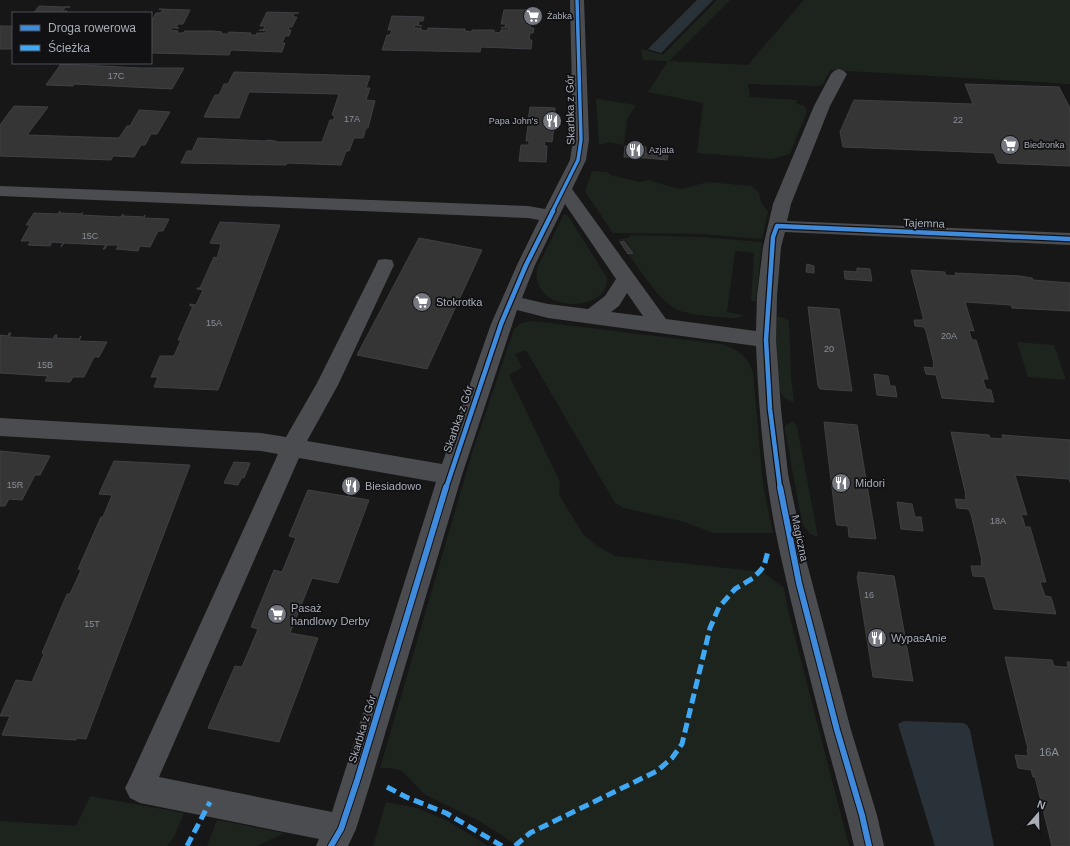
<svg xmlns="http://www.w3.org/2000/svg" width="1070" height="846" font-family="Arial,sans-serif">
<style>
.green{fill:#1d241e}
.water{fill:#2a3239}
.building{fill:#353536;stroke:#3f4043}
.lines{fill:none;stroke-linecap:round;stroke-linejoin:round}
.minor{fill:#4b4c50;fill-rule:evenodd}
.quiet{stroke:#3fa9f5;stroke-width:5;stroke-dasharray:10 5;stroke-linecap:butt}
.cycleway-far2-casing{stroke:#111113;stroke-width:5.5}
.cycleway-far1-casing{stroke:#111113;stroke-width:7}
.cycleway-casing{stroke:#111113;stroke-width:8}
.cycleway-far2{stroke:#408adc;stroke-width:3.5}
.cycleway-far1{stroke:#408adc;stroke-width:4.5}
.cycleway{stroke:#408adc;stroke-width:6}
.labels{text-anchor:middle;dominant-baseline:central;stroke-width:3.5;stroke-linejoin:round;paint-order:stroke}
.far-poi-label{font-size:9px;fill:#a8adb8;stroke:#111113;text-anchor:start}
.number-label{font-size:9px;fill:#8b8f98}
.street-label{font-size:11px;fill:#a8adb8;stroke:#111113}
.poi-label{font-size:11px;fill:#a8adb8;stroke:#111113;text-anchor:start}
.near-number-label{font-size:11px;fill:#8b8f98}
</style>
<rect width="100%" height="100%" fill="#171717"/>
<g class="green">
<polygon points="717,0 730,0 669,61 749,65 751,61 804,0 1070,0 1070,84 830,70 823,84 819,86 748,84 750,97 797,100 796,103 804,106 807,111 790,154 772,159 697,153 703,103 648,92 668,61 643,60 641,49 663,55"/>
<polygon points="598,99 636,105 627,119 624,145 609,142 599,145 596,100"/>
<polygon points="592,171 608,172 610,175 640,182 649,180 675,188 682,189 708,182 751,186 759,193 761,203 768,211 762,239 703,234 613,233 586,193 586,188"/>
<path d="M564,214L568,216L607,278C609,315 529,313 537,268Z"/>
<path d="M629,235L700,237L762,242L756,301H751L754,253L735,251L727,312L743,315L737,318H730C714,316 694,316 678,310C659,301 642,272 629,255L634,253L625,240L619,241L618,240L630,237Z"/>
<path d="M777,316L784,318L789,321L791,377L794,402C789,401 784,399 782,394C776,386 775,328 777,316Z"/>
<path d="M533,321L721,344C738,350 747,355 753,372L763,485L773,533H713L685,522L624,508L615,503L526,350L515,354L522,368L509,375L560,482L559,495L583,534L597,546L615,556L763,572L784,588L788,610L849,846H518L481,822L424,794L402,771L391,768H380L472,453L514,329L521,323Z"/>
<polygon points="1017,342 1054,345 1066,380 1028,377"/>
<polygon points="793,421 797,427 818,537 810,534 802,523 785,430 785,426"/>
<polygon points="90,796 184,813 174,837 167,846 0,846 0,821 76,826"/>
<polygon points="386,802 417,808 448,821 488,846 373,846"/>
<polygon points="217,820 284,833 257,846 207,846"/>
</g>
<g class="water">
<polygon points="697,0 713,0 661,53 648,49"/>
<polygon points="904,721 963,723 967,725 970,730 994,846 935,846 898,724"/>
</g>
<g class="building">
<polygon points="39,6 63,7 70,7 65,7 63,11 67,11 65,13 34,13"/>
<polygon points="159,9 190,10 183,24 178,24 176,28 179,28 172,28 170,30 178,31 177,33 183,33 185,31 213,31 222,32 221,34 228,34 229,32 251,33 250,35 256,35 257,33 265,33 267,31 259,30 263,30 265,26 260,26 267,12 299,13 294,13 293,17 297,17 292,27 289,27 288,30 291,30 289,36 285,36 282,43 285,43 282,52 231,50 229,55 151,53 151,27 153,24 151,24 151,22 156,13 160,13 163,10"/>
<polygon points="504,10 530,10 529,14 535,14 534,25 531,25 530,28 534,28 533,33 530,33 529,40 532,40 531,49 481,47 480,52 382,50 387,35 390,35 392,30 388,30 392,16 424,17 423,21 419,21 418,25 422,26 415,25 414,28 421,28 421,30 427,31 428,28 457,29 465,29 465,31 472,32 472,30 494,30 494,32 500,33 501,30 509,30 509,28 501,28 505,27 506,24 501,24"/>
<rect x="0" y="26" width="13" height="23"/>
<polygon points="61,64 141,68 184,68 172,89 74,84 73,86 46,85"/>
<polygon points="234,72 370,76 366,88 370,88 366,100 375,101 368,128 366,128 363,138 354,138 349,151 346,151 341,165 287,163 286,165 181,163 187,151 192,151 198,138 266,141 267,140 276,141 276,142 322,142 330,120 333,120 335,116 332,115 339,94 249,92 239,118 204,117 215,95 219,95 224,84 228,84"/>
<polygon points="965,84 1059,87 1070,108 1070,166 998,163 994,153 843,147 840,132 854,100 973,104"/>
<polygon points="14,106 48,107 27,135 119,138 127,126 130,126 139,110 170,112 157,134 151,134 145,145 141,145 134,157 113,156 111,160 0,156 0,125"/>
<polygon points="530,107 555,108 554,122 551,122 551,126 554,127 552,142 545,141 544,146 547,146 546,162 519,161 521,145 529,145 529,141 526,141 528,125 531,126 531,122 528,121"/>
<polygon points="625,146 646,147 646,158 624,157"/>
<polygon points="646,153 668,155 667,160 646,158"/>
<polygon points="60,211 60,213 81,214 83,212 81,215 121,217 123,214 123,216 144,217 145,215 144,218 169,219 163,231 158,231 150,247 140,246 138,251 116,249 119,245 107,245 105,249 103,249 106,245 64,243 61,247 63,243 52,242 50,246 28,245 31,241 21,241 30,225 26,225 34,213 58,214"/>
<polygon points="220,222 280,225 218,390 154,387 158,377 151,377 160,356 174,356 181,340 178,340 193,306 190,306 190,304 196,305 203,290 197,289 197,288 200,288 214,257 217,258 221,244 210,243"/>
<polygon points="419,238 482,250 427,369 357,355"/>
<polygon points="624,241 633,253 628,254 620,242"/>
<polygon points="807,264 814,266 814,273 806,272"/>
<polygon points="857,268 870,269 872,281 845,279 844,271 857,272"/>
<polygon points="911,270 945,272 945,275 956,276 955,273 1020,276 1032,278 1033,280 1070,283 1070,311 1012,308 1011,305 965,302 974,331 969,330 970,334 972,340 976,340 988,379 983,379 984,383 986,389 991,390 994,402 942,398 936,375 926,374 924,367 934,368 933,364 934,364 926,331 924,327 915,326 914,320 923,320 923,317"/>
<polygon points="808,307 839,309 852,391 820,389 818,386"/>
<polygon points="9,333 11,333 9,337 53,339 55,335 57,335 56,338 79,339 81,336 79,341 107,342 99,357 94,357 84,377 73,377 70,382 45,381 48,376 0,373 0,335 8,336"/>
<polygon points="874,374 888,376 890,386 895,386 897,397 877,395"/>
<polygon points="824,422 857,425 876,539 849,537 848,526 837,525 836,521"/>
<polygon points="951,432 989,435 990,438 1003,439 1002,435 1070,440 1070,482 1069,479 1015,475 1027,515 1021,514 1023,519 1025,527 1030,527 1046,582 1040,582 1045,596 1051,597 1056,614 994,609 985,577 973,576 971,566 982,566 981,561 982,561 971,514 968,509 957,508 955,499 966,500 965,495 966,495"/>
<polygon points="0,451 50,456 40,475 35,475 22,500 9,499 5,506 0,506"/>
<polygon points="114,461 190,465 86,739 77,738 76,740 2,735 10,716 0,716 16,680 32,682 44,654 42,653 67,594 70,594 81,570 78,569 101,517 103,517 112,495 99,494"/>
<polygon points="234,462 250,463 244,478 242,477 238,485 224,483"/>
<polygon points="308,490 369,500 338,583 312,578 290,633 318,638 279,742 208,728 235,666 242,667 258,629 251,627 274,570 282,572 296,538 289,536"/>
<polygon points="897,502 912,504 915,517 921,517 923,531 901,529"/>
<polygon points="858,572 894,576 913,681 873,677 857,576 858,576"/>
<polygon points="1005,657 1052,660 1054,666 1063,667 1068,667 1067,662 1070,662 1070,846 1052,846 1035,777 1033,777 1031,770 1018,768 1015,755 1028,756 1027,749 1028,749"/>
</g>
<g class="lines">
<path class="minor" d="M570,0H584L589,140L586,160L572,189L666,319L756,331L757,296L763,247L773,204L814,106L831,74L834,71L839,69L844,71L847,74L830,106L791,204L787,221L1070,233V245L785,232L781,247L777,296L776,340L781,409L788,474L804,552L851,730L877,815L884,846H854C845,807 833,768 823,729C808,671 793,612 780,553C765,485 759,416 756,346L548,318L517,310L462,475L371,781L356,829L348,846H316L319,839L140,803L130,798L125,788L130,778L278,454L261,451L0,436V418L261,433L286,437L317,383L376,265L378,260L385,259L392,260L394,265L338,385L307,441L442,464L491,324L517,265L539,220L528,218L0,196V186L528,206L545,209L570,160L573,140ZM565,204L616,279L605,296L588,309L548,304L522,298L535,265ZM627,293L643,316L611,312L619,306ZM299,458L436,482L332,812L159,777Z"/>
<g class="quiet">
<polyline points="387,787 406,797 446,813 502,846"/>
<polyline points="187,846 210,802"/>
<polyline points="515,846 530,833 657,771 672,758 682,744 710,628 719,607 735,589 753,578 760,571 764,566 768,551"/>
</g>
<defs>
<polyline id="cycleway-far2" points="552,212 578,160 581,140 577,0"/>
<g id="cycleway-far1">
<polyline points="446,488 501,324 526,265 553,211"/>
<polyline points="780,488 770,409 766,340 773,237 777,226 1070,239"/>
</g>
<g id="cycleway">
<polyline points="780,487 799,583 837,730 862,815 869,846"/>
<polyline points="331,846 341,829 357,781 446,487"/>
</g>
</defs>
<use href="#cycleway-far2" class="cycleway-far2-casing"/>
<use href="#cycleway-far1" class="cycleway-far1-casing"/>
<use href="#cycleway" class="cycleway-casing"/>
<use href="#cycleway-far2" class="cycleway-far2"/>
<use href="#cycleway-far1" class="cycleway-far1"/>
<use href="#cycleway" class="cycleway"/>
</g>
<defs>
<symbol id="supermarket-disc" viewBox="-11 -11 22 22"><circle r="9.5" fill="#757880" stroke="#111113"/><path d="M-6-5.5h2.5l.6 2H6L4.5 2H-2.5L-4.4-4H-6ZM-1.5 3.2a1.3 1.3 0 1 0 .1 0ZM3 3.2a1.3 1.3 0 1 0 .1 0Z" fill="#fff"/></symbol>
<symbol id="restaurant-disc" viewBox="-11 -11 22 22"><circle r="9.5" fill="#757880" stroke="#111113"/><path d="M-5-6h1v4h1v-4h1v4h1v-4h1v5L-1.5 .5V6h-2V.5L-5-1ZM5-6V6H3V1.5H1.5Q1.5-4 5-6Z" fill="#fff"/></symbol>
</defs>
<g fill-rule="evenodd">
<use href="#supermarket-disc" x="522" y="5" width="22" height="22"/>
<use href="#restaurant-disc" x="541" y="110" width="22" height="22"/>
<use href="#supermarket-disc" x="999" y="134" width="22" height="22"/>
<use href="#restaurant-disc" x="624" y="139" width="22" height="22"/>
<use href="#supermarket-disc" x="411" y="291" width="22" height="22"/>
<use href="#restaurant-disc" x="830" y="472" width="22" height="22"/>
<use href="#restaurant-disc" x="340" y="475" width="22" height="22"/>
<use href="#supermarket-disc" x="266" y="603" width="22" height="22"/>
<use href="#restaurant-disc" x="866" y="627" width="22" height="22"/>
</g>
<g class="labels">
<g class="far-poi-label">
<text x="547" y="16">Żabka</text>
<text x="538" y="121" text-anchor="end">Papa John's</text>
<text x="1024" y="145">Biedronka</text>
<text x="649" y="150">Azjata</text>
</g>
<g class="number-label">
<text x="116" y="76">17C</text>
<text x="352" y="119">17A</text>
<text x="958" y="120">22</text>
<text x="90" y="236">15C</text>
<text x="214" y="323">15A</text>
<text x="949" y="336">20A</text>
<text x="829" y="349">20</text>
<text x="45" y="365">15B</text>
<text x="15" y="485">15R</text>
<text x="998" y="521">18A</text>
<text x="869" y="595">16</text>
<text x="92" y="624">15T</text>
</g>
<g class="street-label">
<text transform="translate(570 110) rotate(-91)">Skarbka z Gór</text>
<text transform="translate(924 223) rotate(2)">Tajemna</text>
<text transform="translate(458 419) rotate(-71)">Skarbka z Gór</text>
<text transform="translate(800 538) rotate(78)">Magiczna</text>
<text transform="translate(362 729) rotate(-73)">Skarbka z Gór</text>
</g>
<g class="poi-label">
<text x="436" y="302">Stokrotka</text>
<text x="855" y="483">Midori</text>
<text x="365" y="486">Biesiadowo</text>
<text x="291" y="608">Pasaż<tspan x="291" dy="13">handlowy Derby</tspan></text>
<text x="891" y="638">WypasAnie</text>
</g>
<g class="near-number-label">
<text x="1049" y="752">16A</text>
</g>
</g>
<rect x="12" y="12" width="140" height="52" fill="#111113" stroke="#4d4f55"/>
<rect x="20" y="25" width="20" height="6" fill="#408adc" stroke="#4d4f55"/>
<text x="48" y="32" font-size="12" fill="#a8adb8">Droga rowerowa</text>
<rect x="20" y="45" width="20" height="6" fill="#3fa9f5" stroke="#4d4f55"/>
<text x="48" y="52" font-size="12" fill="#a8adb8">Ścieżka</text>
<g transform="translate(1038 814) rotate(20)" stroke="#111113" stroke-width="3" paint-order="stroke">
<path d="M0-3L7 15L0 10L-7 15Z" fill="#a8adb8"/>
<text y="-6" font-size="11" font-weight="bold" text-anchor="middle" fill="#a8adb8">N</text>
</g>
</svg>
